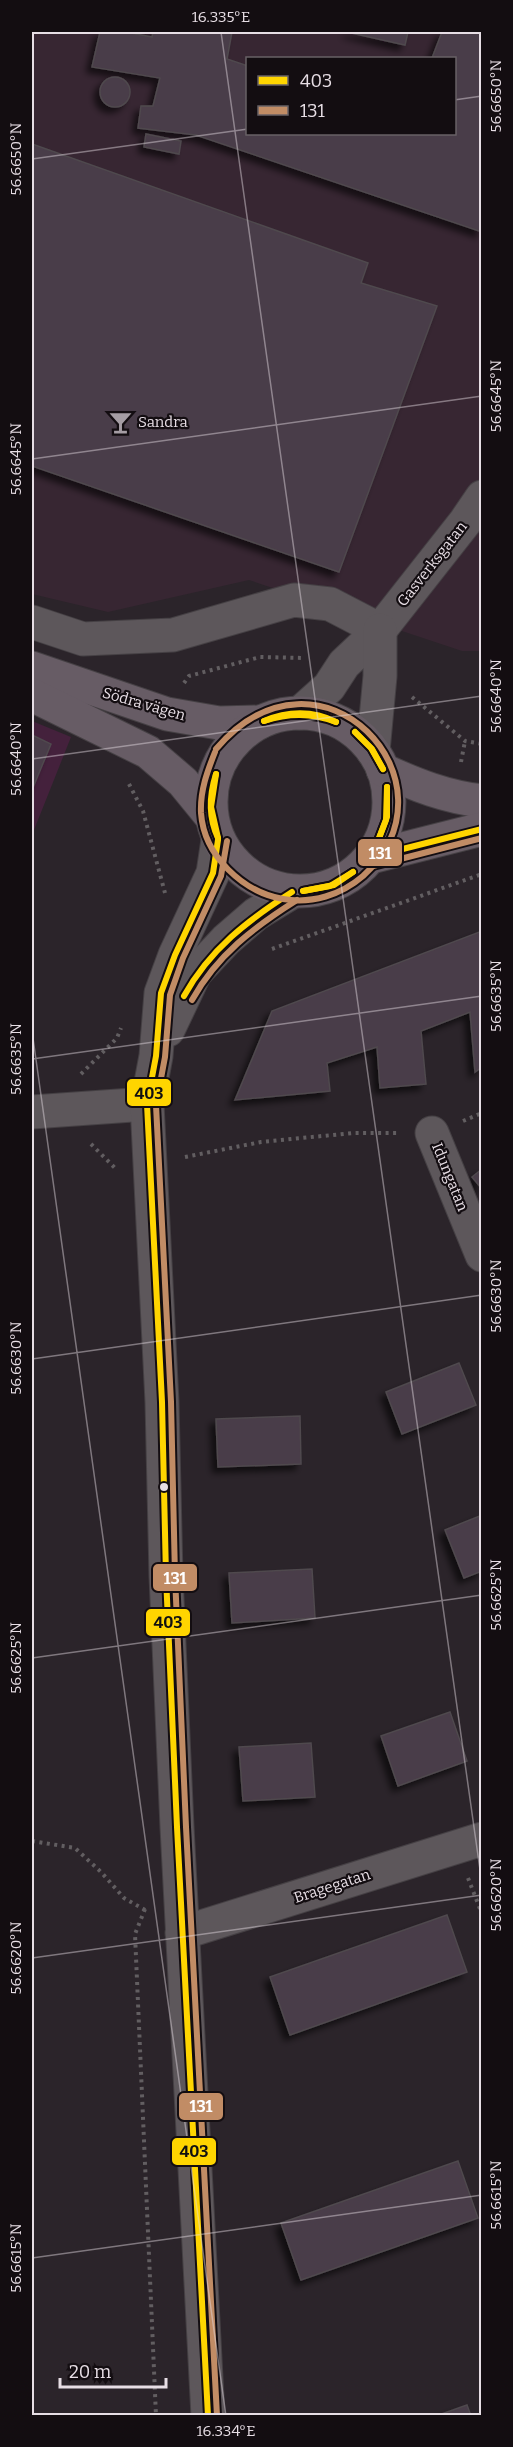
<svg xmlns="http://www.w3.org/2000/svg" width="513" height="2447" font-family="Bitter,serif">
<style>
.built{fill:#372632;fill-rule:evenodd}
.green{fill:#44213c}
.building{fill:#4a3c48;stroke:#4f494e;stroke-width:1.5;filter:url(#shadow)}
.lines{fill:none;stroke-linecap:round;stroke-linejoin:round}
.minor-casing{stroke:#454044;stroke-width:35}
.major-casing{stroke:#454044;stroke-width:35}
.path{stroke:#625e61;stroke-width:4;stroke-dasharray:3 4.5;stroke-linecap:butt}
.minor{stroke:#5d575b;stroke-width:33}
.major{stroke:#675c65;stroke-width:33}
.bus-1-casing{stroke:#130d11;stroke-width:10}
.bus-2-casing{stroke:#130d11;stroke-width:10}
.bus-1{stroke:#ffd500;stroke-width:6}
.bus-2{stroke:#c18c65;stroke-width:6}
.ticks{fill:none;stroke:#e7dee5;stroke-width:1.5;stroke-opacity:0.45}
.bus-dot{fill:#e7dee5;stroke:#130d11;stroke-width:2}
.labels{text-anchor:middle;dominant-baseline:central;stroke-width:4.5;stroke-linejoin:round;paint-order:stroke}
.poi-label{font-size:15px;fill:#e7dee5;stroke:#130d11;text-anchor:start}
.street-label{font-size:15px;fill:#e7dee5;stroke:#130d11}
.line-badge{stroke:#130d11;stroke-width:2}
.badge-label{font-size:16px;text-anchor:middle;font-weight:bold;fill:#fff}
.pale-badge-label{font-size:16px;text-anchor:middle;font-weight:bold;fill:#111}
.neatline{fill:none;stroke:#e7dee5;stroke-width:2}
.ticks-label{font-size:15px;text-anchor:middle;fill:#e7dee5}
</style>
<defs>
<filter id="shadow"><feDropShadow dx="-5.5" dy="5.5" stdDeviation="3" flood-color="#0009"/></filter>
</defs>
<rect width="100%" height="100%" fill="#2b242a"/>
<path class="built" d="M32,32H481V651H462L249,580L108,612L32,594ZM248,58H454V134H248Z"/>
<polygon class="green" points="32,721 71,737 32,835"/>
<g class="building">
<polygon points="100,32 126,32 152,37 153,32 232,32 227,59 248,66 248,134 454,134 454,58 432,58 442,32 482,32 482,232 196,135 138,128 141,106 153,106 160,78 92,67"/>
<polygon points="347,32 408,32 405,45"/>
<circle cx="115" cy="92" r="15"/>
<polygon points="146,134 181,141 179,154 144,147"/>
<polygon points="32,144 368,263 361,283 437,306 339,572 32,466"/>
<polygon points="32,735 51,744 32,790"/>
<polygon points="482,931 482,1067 475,1072 470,1012 421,1031 426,1084 380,1088 377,1047 327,1063 330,1091 235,1100 272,1011"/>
<polygon points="482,1169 482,1189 472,1177"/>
<polygon points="459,1363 476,1405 402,1434 386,1392"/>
<polygon points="300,1416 301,1464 218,1467 216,1419"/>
<polygon points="482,1515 482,1571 464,1578 445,1530"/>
<polygon points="312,1569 315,1618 232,1623 229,1573"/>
<polygon points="450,1712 467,1761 398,1786 381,1736"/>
<polygon points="311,1743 315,1797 243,1801 239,1747"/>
<polygon points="447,1915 467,1972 290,2035 270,1977"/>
<polygon points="458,2161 478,2218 301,2280 281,2223"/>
<polygon points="467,2405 471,2416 436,2416"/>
</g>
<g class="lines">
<defs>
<g id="minor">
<polyline points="32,622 83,639 173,635 294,600 330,604 380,630"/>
<polyline points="300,713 329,687 344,664 380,630 465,522 482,497"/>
<polyline points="373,751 380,676 380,630"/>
<polyline points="168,1030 195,973 226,940 256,914 292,892"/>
<polyline points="32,1112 147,1104"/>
<polyline points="432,1133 482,1255"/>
<polyline points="182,1933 482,1839"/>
<polyline points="208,2416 177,1827 166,1576 162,1402 147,1104 156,1056 161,993 175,955 213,873 218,840"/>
</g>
<g id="major">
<polyline points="32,668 167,714 219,723 260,722"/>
<polyline points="32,695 148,752 183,782 210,815"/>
<circle cx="300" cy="802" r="89"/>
<path d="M383,770C416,785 446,797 482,801"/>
<polyline points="371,857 482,829"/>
</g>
</defs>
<use href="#minor" class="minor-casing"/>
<use href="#major" class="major-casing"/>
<g class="path">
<polyline points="184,683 189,676 260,657 305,658"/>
<polyline points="412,697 465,741 482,744"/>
<polyline points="461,762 465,741"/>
<polyline points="129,784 143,811 165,893"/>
<polyline points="272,949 482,874"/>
<polyline points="81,1074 117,1038 121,1028"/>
<polyline points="463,1121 482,1113"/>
<polyline points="91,1144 115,1168"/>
<polyline points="185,1157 261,1142 353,1133 398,1133"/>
<polyline points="32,1841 75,1848 101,1872 124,1898 145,1910"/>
<polyline points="468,1878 482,1914"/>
<polyline points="145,1909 135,1934 156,2416"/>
</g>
<use href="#minor" class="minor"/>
<use href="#major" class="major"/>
<defs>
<g id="bus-1">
<path d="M264,721C287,711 313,710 336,722"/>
<path d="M264,721C289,713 311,713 336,722"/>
<polyline points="355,732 371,748 383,769"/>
<polyline points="355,732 372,749 383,769"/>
<polyline points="216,774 211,807 218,838"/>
<path d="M216,774C209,796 208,817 218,838"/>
<polyline points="376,846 386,820 387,787"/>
<polyline points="376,846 387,817 387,787"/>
<polyline points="371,857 482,829"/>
<polyline points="303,891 330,886 353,872"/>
<polyline points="303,891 334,885 353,872"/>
<path d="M184,996C210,949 248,920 292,892"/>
<polyline points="208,2416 177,1827 166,1576 162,1402 147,1104 156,1056 161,993 175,955 213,873 218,840"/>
</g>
<g id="bus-2">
<path d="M215,752C207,772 200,791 201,813C204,856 243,892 283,899C312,904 341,895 363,876C466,782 320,627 216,749"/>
<polyline points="373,866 482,838"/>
<path d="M192,1000C217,955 254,927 297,900"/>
<polyline points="217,2416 186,1827 175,1576 171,1402 156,1105 165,1057 170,995 183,958 221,876 227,841"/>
</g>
</defs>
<use href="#bus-1" class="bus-1-casing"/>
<use href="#bus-2" class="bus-2-casing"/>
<use href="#bus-1" class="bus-1"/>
<use href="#bus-2" class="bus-2"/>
</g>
<path class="ticks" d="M221,32L482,1884M454,100L482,96M32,159L248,129M32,459L482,396M32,759L482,696M32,1031L226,2416M32,1059L482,996M32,1359L482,1295M32,1658L482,1595M32,1958L482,1895M32,2258L482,2195"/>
<defs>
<symbol id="bar-bare" viewBox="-9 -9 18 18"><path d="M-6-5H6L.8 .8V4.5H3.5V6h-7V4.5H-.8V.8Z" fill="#a59da4" stroke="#130d11" stroke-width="2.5" paint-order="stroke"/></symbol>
</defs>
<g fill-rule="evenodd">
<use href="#bar-bare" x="104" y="406" width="33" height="33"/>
</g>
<circle class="bus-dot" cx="164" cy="1487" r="5"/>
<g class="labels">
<g class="poi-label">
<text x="138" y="422">Sandra</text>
</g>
<g class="street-label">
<text transform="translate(432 564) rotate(-52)">Gasverksgatan</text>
<text transform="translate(144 704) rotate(16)">Södra vägen</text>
<text transform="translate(450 1177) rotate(68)">Idungatan</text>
<text transform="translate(332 1886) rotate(-18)">Bragegatan</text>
</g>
</g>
<g class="line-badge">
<rect x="357" y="838" width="46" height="29" rx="6" fill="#c18c65"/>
<rect x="126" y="1078" width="46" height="29" rx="6" fill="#ffd500"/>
<rect x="152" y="1563" width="46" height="29" rx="6" fill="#c18c65"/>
<rect x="145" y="1608" width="46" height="29" rx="6" fill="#ffd500"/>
<rect x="178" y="2092" width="46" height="29" rx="6" fill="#c18c65"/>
<rect x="171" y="2137" width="46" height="29" rx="6" fill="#ffd500"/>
</g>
<g class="badge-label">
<text x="380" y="859">131</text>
<text x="175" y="1584">131</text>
<text x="201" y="2112">131</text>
</g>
<g class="pale-badge-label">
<text x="149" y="1099">403</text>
<text x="168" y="1628">403</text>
<text x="194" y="2157">403</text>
</g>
<rect width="513" height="2447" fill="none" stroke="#130d11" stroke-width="66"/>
<rect x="246" y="57" width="210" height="78" fill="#130d11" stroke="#686166" stroke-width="1.5"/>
<rect x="258" y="76" width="30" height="9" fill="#ffd500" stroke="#686166" stroke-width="1.5"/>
<text x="300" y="87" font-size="18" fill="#e7dee5">403</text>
<rect x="258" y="106" width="30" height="9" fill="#c18c65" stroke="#686166" stroke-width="1.5"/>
<text x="300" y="117" font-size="18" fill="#e7dee5">131</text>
<path d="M60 2378v9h106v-9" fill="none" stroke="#e7dee5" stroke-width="3"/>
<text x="69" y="2378" font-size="18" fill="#e7dee5" stroke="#130d11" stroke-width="4.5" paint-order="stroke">20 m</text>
<rect x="33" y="33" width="447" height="2381" class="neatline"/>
<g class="ticks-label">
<text x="221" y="22">16.335°E</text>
<text transform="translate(496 96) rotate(-90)" y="5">56.6650°N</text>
<text transform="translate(16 159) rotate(-90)" y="5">56.6650°N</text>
<text transform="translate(496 396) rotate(-90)" y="5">56.6645°N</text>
<text transform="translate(16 459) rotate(-90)" y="5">56.6645°N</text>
<text transform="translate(496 696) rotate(-90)" y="5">56.6640°N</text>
<text transform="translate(16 759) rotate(-90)" y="5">56.6640°N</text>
<text transform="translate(496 996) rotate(-90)" y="5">56.6635°N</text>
<text transform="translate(16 1059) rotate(-90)" y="5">56.6635°N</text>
<text transform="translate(496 1296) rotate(-90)" y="5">56.6630°N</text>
<text transform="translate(16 1358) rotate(-90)" y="5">56.6630°N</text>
<text transform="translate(496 1595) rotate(-90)" y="5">56.6625°N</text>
<text transform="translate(16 1658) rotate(-90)" y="5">56.6625°N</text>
<text transform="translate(496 1895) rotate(-90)" y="5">56.6620°N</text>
<text transform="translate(16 1958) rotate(-90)" y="5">56.6620°N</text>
<text transform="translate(496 2195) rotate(-90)" y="5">56.6615°N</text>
<text transform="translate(16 2258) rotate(-90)" y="5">56.6615°N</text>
<text x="226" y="2436">16.334°E</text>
</g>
</svg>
